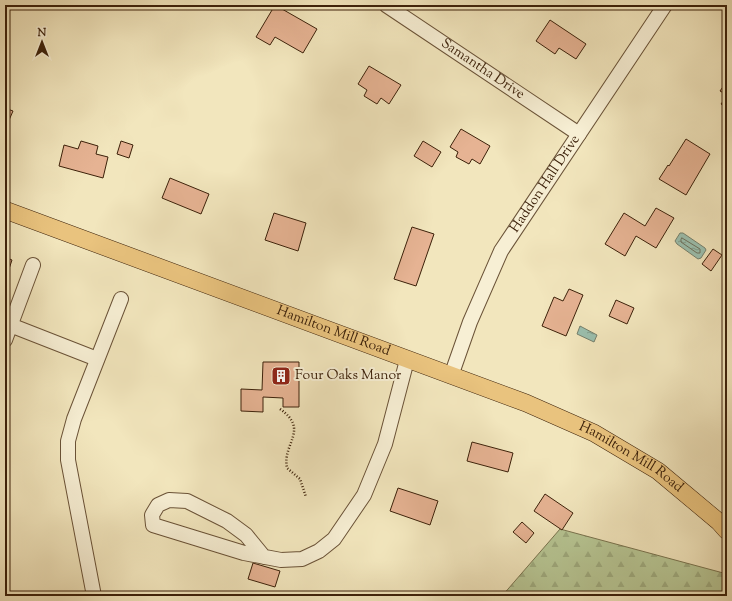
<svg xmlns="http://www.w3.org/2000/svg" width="732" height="601" font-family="'Sorts Mill Goudy',serif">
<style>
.forest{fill:url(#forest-firs);stroke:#7a744f}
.water{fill:url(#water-ripples);stroke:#75806d}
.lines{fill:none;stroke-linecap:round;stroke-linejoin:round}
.shore{stroke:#6c705c;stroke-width:1}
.building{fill:#e6b393;stroke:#3c210a}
.minor-casing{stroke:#6a5237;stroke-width:16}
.major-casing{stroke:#3c210a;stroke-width:18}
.path{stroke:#3c210a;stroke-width:2.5;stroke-dasharray:1 2;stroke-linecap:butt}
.minor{stroke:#f7efd4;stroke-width:14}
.major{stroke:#e9c37e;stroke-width:17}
.labels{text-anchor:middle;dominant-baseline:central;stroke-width:4;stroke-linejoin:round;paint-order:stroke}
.street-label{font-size:14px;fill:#3c210a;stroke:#f7efd4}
.poi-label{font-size:14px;fill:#3c210a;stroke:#f7efd4;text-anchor:start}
</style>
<defs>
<pattern id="forest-firs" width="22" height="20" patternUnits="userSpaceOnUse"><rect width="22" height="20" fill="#b7c694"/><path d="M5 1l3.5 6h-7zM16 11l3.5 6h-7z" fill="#9eaa7e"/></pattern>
<pattern id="water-ripples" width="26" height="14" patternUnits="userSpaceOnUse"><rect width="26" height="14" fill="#9bc0af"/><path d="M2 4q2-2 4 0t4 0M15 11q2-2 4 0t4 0" fill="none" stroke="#809c8d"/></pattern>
</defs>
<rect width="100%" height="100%" fill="#f2e6bd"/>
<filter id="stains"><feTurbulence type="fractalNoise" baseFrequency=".005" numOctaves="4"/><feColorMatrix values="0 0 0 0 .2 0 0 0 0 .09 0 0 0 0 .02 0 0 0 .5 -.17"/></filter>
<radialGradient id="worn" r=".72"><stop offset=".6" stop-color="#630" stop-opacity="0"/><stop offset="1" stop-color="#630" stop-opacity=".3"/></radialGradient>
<polygon class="forest" points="560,529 727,574 727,596 502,596"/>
<g class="water">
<polygon points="680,233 683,233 705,248 706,250 701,258 698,259 677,244 675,241"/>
<polygon points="580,326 597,335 594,342 577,334"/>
</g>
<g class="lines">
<polygon class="shore" points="682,238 700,249 700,253 697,253 681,242 681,240"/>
</g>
<g class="building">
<polygon points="275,5 317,29 303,53 275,37 270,45 256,37"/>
<polygon points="550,20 586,44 576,59 559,48 555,54 536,41"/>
<polygon points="369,66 401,85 389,104 381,98 377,104 364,96 367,90 358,84"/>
<polygon points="727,81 727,95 720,91"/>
<polygon points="727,96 727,108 721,104"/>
<polygon points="5,108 13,111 6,127 5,126"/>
<polygon points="461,129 490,146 480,164 472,159 469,164 456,157 458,152 450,147"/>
<polygon points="686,139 710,154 686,195 659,179 668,165 669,166"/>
<polygon points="81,141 98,146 96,154 108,157 103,178 59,166 64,145 78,149"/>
<polygon points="121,141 133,145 129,158 117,154"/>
<polygon points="423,141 441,152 432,167 414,156"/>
<polygon points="170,178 209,194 201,214 162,198"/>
<polygon points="656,208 674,218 656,248 636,236 625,256 605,244 624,213 645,226"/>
<polygon points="274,213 306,223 298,251 265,240"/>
<polygon points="412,227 434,234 416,286 394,279"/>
<polygon points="713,249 722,255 711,271 702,264"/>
<polygon points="5,257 12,260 6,278 5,277"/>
<polygon points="569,289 583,295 566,336 542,326 554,297 563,301"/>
<polygon points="616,300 634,308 627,324 609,316"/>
<polygon points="263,362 299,362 299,407 283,407 283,398 263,397 263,412 241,411 241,389 262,390"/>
<polygon points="472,442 513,453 508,472 467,461"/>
<polygon points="398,488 438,501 430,525 390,511"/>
<polygon points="545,494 573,513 562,530 534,511"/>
<polygon points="522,522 534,533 526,543 513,532"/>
<polygon points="253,563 280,571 275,587 248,579"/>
</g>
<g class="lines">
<defs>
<g id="minor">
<path id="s1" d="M386,5L579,134"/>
<polyline points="5,323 97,359"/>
<polyline points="5,340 33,265"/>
<path id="s2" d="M451,376L470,322L501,251L665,5"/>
<polyline points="264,557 246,535 227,521 187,501 169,500 158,505 152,515 153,525 244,553 281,560 302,559 319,551 334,539 364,495 385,444 407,360"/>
<polyline points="94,596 68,460 68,441 74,419 121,299"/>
</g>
<g id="major">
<path id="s3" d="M5,210L526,403L594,433L658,471L719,522L727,531"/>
</g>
</defs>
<use href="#minor" class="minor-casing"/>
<use href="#major" class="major-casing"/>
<path class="path" d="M280,409C310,430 282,443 287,468L300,479L306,497"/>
<use href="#minor" class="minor"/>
<use href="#major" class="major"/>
</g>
<defs>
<symbol id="building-square" viewBox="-11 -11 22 22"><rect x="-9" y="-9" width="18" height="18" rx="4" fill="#8f2418" stroke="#f7efd4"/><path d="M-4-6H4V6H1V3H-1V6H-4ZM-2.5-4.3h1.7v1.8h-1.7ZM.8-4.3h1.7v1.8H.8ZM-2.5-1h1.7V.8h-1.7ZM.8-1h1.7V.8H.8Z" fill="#fff"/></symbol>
</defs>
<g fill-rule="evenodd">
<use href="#building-square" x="270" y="365" width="22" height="22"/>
</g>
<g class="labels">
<g class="street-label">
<text stroke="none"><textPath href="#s1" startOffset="116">Samantha Drive</textPath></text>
<text stroke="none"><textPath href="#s2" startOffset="215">Haddon Hall Drive</textPath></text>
<text stroke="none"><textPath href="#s3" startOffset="350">Hamilton Mill Road</textPath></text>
<text stroke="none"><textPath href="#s3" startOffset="674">Hamilton Mill Road</textPath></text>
</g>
<g class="poi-label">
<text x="295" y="376">Four Oaks Manor</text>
</g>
</g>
<rect width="732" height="601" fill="none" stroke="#f2e6bd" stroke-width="20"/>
<rect x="6" y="6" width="720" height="589" fill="none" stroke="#3c210a" stroke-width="2"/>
<rect x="10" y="10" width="712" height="581" fill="none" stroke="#3c210a"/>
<g transform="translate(42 42)" stroke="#f7efd4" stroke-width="3" paint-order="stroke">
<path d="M0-3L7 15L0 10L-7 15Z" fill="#3c210a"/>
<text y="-6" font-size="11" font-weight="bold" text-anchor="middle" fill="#3c210a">N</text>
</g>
<rect width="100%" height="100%" filter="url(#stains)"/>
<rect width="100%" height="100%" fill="url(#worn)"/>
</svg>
